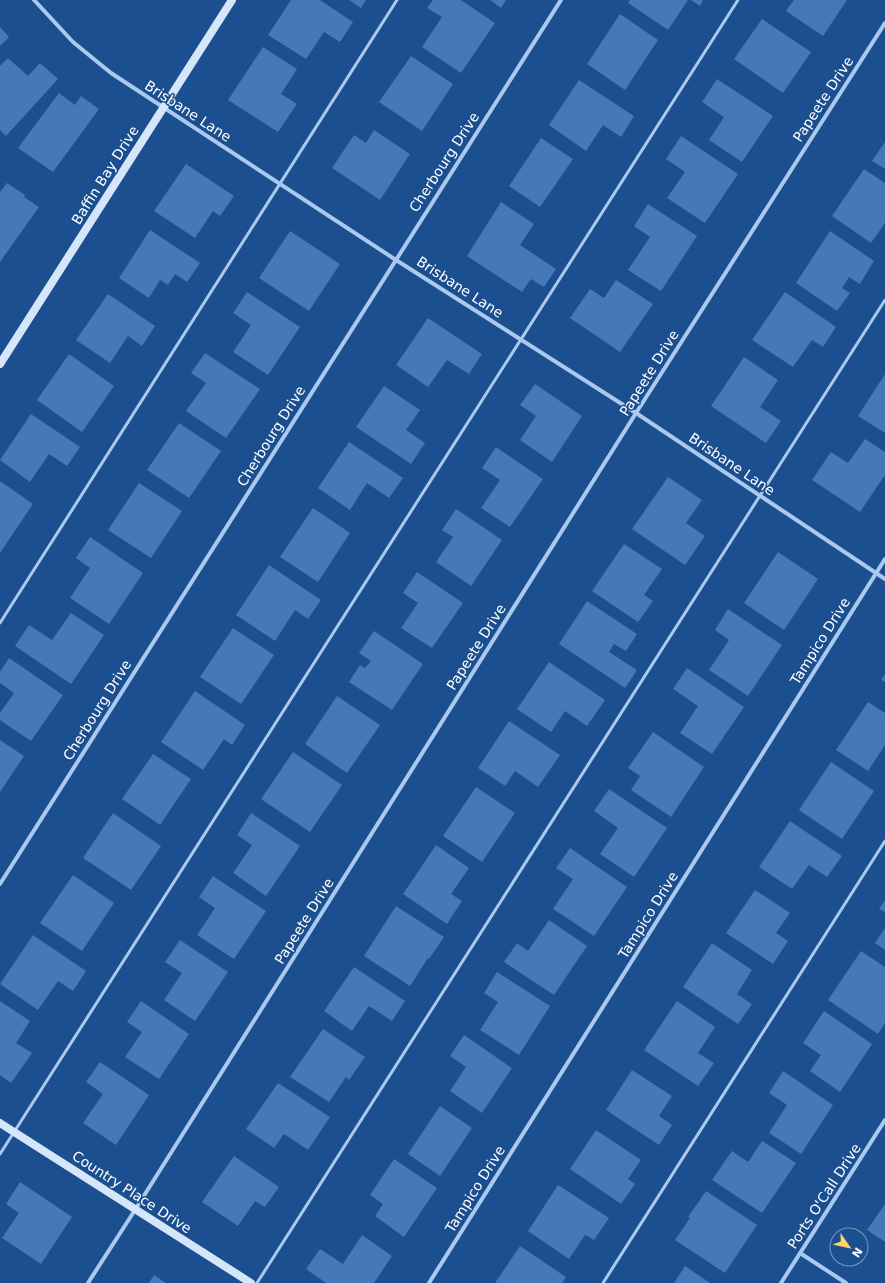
<svg xmlns="http://www.w3.org/2000/svg" width="885" height="1283" font-family="'DejaVu Sans',sans-serif">
<style>
.building{fill:#4478b7}
.lines{fill:none;stroke-linecap:round;stroke-linejoin:round}
.lane{stroke:#a9c9ee;stroke-width:3}
.street{stroke:#a9c9ee;stroke-width:4}
.secondary{stroke:#d6e6fa;stroke-width:8}
.labels{text-anchor:middle;dominant-baseline:central;stroke-width:3;stroke-linejoin:round;paint-order:stroke}
.street-label{font-size:14px;fill:#fff;stroke:#1b4f8f}
</style>
<rect width="100%" height="100%" fill="#1b4f8f"/>
<g class="building">
<polygon points="291,0 320,0 353,22 340,42 324,32 306,59 268,35"/>
<polygon points="349,0 366,0 361,8"/>
<polygon points="433,0 461,0 495,23 461,73 422,47 442,17 427,8"/>
<polygon points="490,0 506,0 501,8"/>
<polygon points="630,0 688,0 668,30 628,3"/>
<polygon points="691,0 703,0 700,6"/>
<polygon points="794,0 847,0 823,36 786,11"/>
<polygon points="620,14 658,40 625,90 587,64"/>
<polygon points="762,19 811,52 783,93 734,59"/>
<polygon points="0,27 9,37 0,46"/>
<polygon points="263,47 297,69 281,94 297,104 278,132 228,100"/>
<polygon points="411,56 453,84 422,131 379,102"/>
<polygon points="8,58 28,76 40,63 58,79 6,136 0,130 0,66"/>
<polygon points="717,79 773,116 742,162 709,140 724,117 702,102"/>
<polygon points="579,80 634,116 621,137 603,125 586,151 549,125"/>
<polygon points="59,93 75,105 81,96 99,109 53,172 18,148"/>
<polygon points="374,130 410,154 380,200 332,168 354,135 366,143"/>
<polygon points="681,136 738,174 705,223 667,198 685,172 666,159"/>
<polygon points="541,138 573,159 540,207 509,186"/>
<polygon points="885,142 885,169 872,161"/>
<polygon points="186,164 234,196 220,216 213,211 195,238 154,211"/>
<polygon points="864,169 885,183 885,223 871,243 832,216"/>
<polygon points="7,183 25,195 24,197 39,207 0,262 0,192"/>
<polygon points="501,202 534,224 520,245 556,269 544,287 531,279 522,292 467,256"/>
<polygon points="648,204 697,236 661,291 628,270 650,237 634,226"/>
<polygon points="150,230 200,263 187,282 175,274 168,285 160,280 149,298 119,278"/>
<polygon points="290,231 340,264 309,311 259,278"/>
<polygon points="830,231 874,261 860,284 849,277 842,288 850,293 837,311 796,283"/>
<polygon points="616,280 653,304 620,352 570,318 590,289 604,298"/>
<polygon points="247,292 300,327 268,375 233,352 251,325 233,313"/>
<polygon points="785,292 836,327 823,347 812,340 793,367 752,340"/>
<polygon points="108,294 155,326 142,346 128,336 110,363 76,340"/>
<polygon points="428,318 482,354 469,374 447,360 428,387 396,365"/>
<polygon points="205,353 260,389 226,438 186,411 206,383 191,373"/>
<polygon points="69,354 114,386 82,432 37,400"/>
<polygon points="744,357 778,380 760,407 781,421 766,443 711,406"/>
<polygon points="885,374 885,433 858,416"/>
<polygon points="535,384 582,416 552,462 520,440 536,416 520,405"/>
<polygon points="384,386 420,410 406,430 425,443 411,464 356,427"/>
<polygon points="31,414 80,447 67,466 49,454 30,482 0,460"/>
<polygon points="179,423 221,451 189,498 147,470"/>
<polygon points="865,439 885,452 885,475 860,512 812,480 831,452 848,463"/>
<polygon points="349,442 403,478 389,498 367,483 350,510 318,488"/>
<polygon points="496,447 543,479 510,527 481,508 500,480 482,468"/>
<polygon points="668,477 702,500 686,523 705,536 685,565 632,529"/>
<polygon points="0,481 33,504 0,553"/>
<polygon points="139,483 182,511 151,558 108,530"/>
<polygon points="313,508 350,533 318,582 280,557"/>
<polygon points="456,509 502,540 471,586 436,562 453,537 442,530"/>
<polygon points="90,537 143,573 109,624 70,598 90,568 76,558"/>
<polygon points="624,544 662,569 644,595 653,601 638,622 592,591"/>
<polygon points="778,552 818,579 784,630 744,603"/>
<polygon points="269,565 321,600 308,619 295,610 275,641 236,615"/>
<polygon points="417,572 463,603 432,648 401,628 418,603 403,593"/>
<polygon points="587,601 637,634 626,651 614,644 609,652 637,670 625,688 559,644"/>
<polygon points="728,609 782,645 748,696 709,670 729,640 715,630"/>
<polygon points="71,613 104,635 71,684 15,646 29,625 52,640"/>
<polygon points="233,628 274,655 241,704 200,677"/>
<polygon points="374,631 423,664 392,710 349,682 360,665 365,668 371,661 359,653"/>
<polygon points="9,658 63,695 31,741 0,720 0,713 14,693 0,683 0,672"/>
<polygon points="549,662 605,700 587,726 565,711 551,732 517,709"/>
<polygon points="687,668 744,707 712,754 680,733 698,706 673,689"/>
<polygon points="885,674 885,682 881,680"/>
<polygon points="195,691 245,725 232,745 224,739 203,770 161,742"/>
<polygon points="337,696 380,725 347,773 305,744"/>
<polygon points="868,702 885,713 885,745 868,771 836,750"/>
<polygon points="509,721 560,755 538,787 515,771 505,786 478,768"/>
<polygon points="653,732 704,767 671,817 631,790 640,776 628,768"/>
<polygon points="0,740 24,756 0,792"/>
<polygon points="293,752 342,785 310,832 261,799"/>
<polygon points="153,754 191,779 160,825 122,799"/>
<polygon points="831,762 874,791 842,839 799,810"/>
<polygon points="476,787 515,813 482,862 443,836"/>
<polygon points="609,789 667,828 634,877 600,854 618,828 594,811"/>
<polygon points="113,813 161,846 131,890 83,858"/>
<polygon points="251,813 300,846 266,896 233,873 252,845 237,835"/>
<polygon points="790,821 842,856 827,877 809,865 792,889 759,867"/>
<polygon points="436,845 469,868 451,894 462,901 447,924 403,894"/>
<polygon points="570,848 627,887 594,936 553,909 573,879 556,868"/>
<polygon points="73,875 114,903 82,951 40,923"/>
<polygon points="213,876 266,911 234,959 197,935 215,908 199,897"/>
<polygon points="755,890 790,913 776,933 788,941 773,964 726,933"/>
<polygon points="885,900 885,912 879,909"/>
<polygon points="396,906 444,937 429,959 428,958 410,986 364,956"/>
<polygon points="549,920 587,946 554,995 504,962 517,943 528,951"/>
<polygon points="885,928 885,950 875,943"/>
<polygon points="33,935 86,971 73,991 58,981 38,1010 0,984"/>
<polygon points="180,940 228,972 195,1021 164,1000 182,973 165,962"/>
<polygon points="712,943 752,970 737,994 752,1004 738,1024 683,987"/>
<polygon points="861,951 885,967 885,1023 878,1034 828,1000"/>
<polygon points="354,967 405,1001 392,1021 369,1006 352,1031 324,1011"/>
<polygon points="497,972 550,1006 519,1055 480,1030 498,1002 484,993"/>
<polygon points="0,1001 30,1021 16,1043 32,1053 11,1083 0,1075"/>
<polygon points="141,1001 189,1034 159,1079 125,1057 142,1032 127,1022"/>
<polygon points="677,1001 715,1027 698,1053 714,1063 698,1086 644,1050"/>
<polygon points="824,1011 872,1044 840,1092 810,1071 821,1055 803,1043"/>
<polygon points="323,1029 365,1057 349,1080 346,1077 329,1102 290,1077"/>
<polygon points="464,1035 512,1068 482,1113 450,1091 466,1067 450,1056"/>
<polygon points="100,1062 149,1095 116,1145 83,1123 103,1094 86,1082"/>
<polygon points="632,1070 672,1096 659,1116 672,1125 659,1145 606,1110"/>
<polygon points="783,1071 833,1105 801,1154 769,1133 787,1105 769,1093"/>
<polygon points="278,1083 330,1117 308,1150 284,1134 274,1148 246,1129"/>
<polygon points="440,1106 472,1128 440,1176 408,1154"/>
<polygon points="596,1130 641,1160 628,1179 635,1184 621,1204 570,1169"/>
<polygon points="762,1141 796,1163 762,1213 712,1180 732,1151 748,1162"/>
<polygon points="234,1156 279,1187 265,1207 255,1201 238,1226 202,1202"/>
<polygon points="394,1159 437,1188 404,1237 375,1216 383,1204 370,1195"/>
<polygon points="20,1182 72,1217 41,1264 2,1238 19,1213 6,1204"/>
<polygon points="558,1185 609,1218 594,1240 585,1235 569,1259 528,1231"/>
<polygon points="706,1191 757,1225 725,1273 675,1240 690,1218 688,1217"/>
<polygon points="885,1204 885,1242 867,1230"/>
<polygon points="362,1235 392,1256 374,1283 326,1283 306,1269 320,1249 343,1264"/>
<polygon points="520,1246 566,1277 562,1283 495,1283"/>
<polygon points="685,1266 710,1283 674,1283"/>
<polygon points="154,1275 166,1283 149,1283"/>
</g>
<g class="lines">
<g class="lane">
<polyline points="0,623 397,0"/>
<polyline points="0,1154 738,0"/>
<polyline points="257,1283 885,300"/>
<polyline points="603,1283 885,841"/>
</g>
<g class="street">
<polyline points="34,0 73,42 111,73 396,260 636,413 885,579"/>
<polyline points="0,884 561,0"/>
<polyline points="800,1253 846,1283"/>
<polyline points="88,1283 135,1210 636,413 885,23"/>
<polyline points="429,1283 885,559"/>
<polyline points="781,1283 885,1120"/>
</g>
<g class="secondary">
<polyline points="0,364 232,0"/>
<polyline points="0,1123 251,1283"/>
</g>
</g>
<g class="labels">
<g class="street-label">
<text transform="translate(823 99) rotate(-57)">Papeete Drive</text>
<text transform="translate(188 111) rotate(33)">Brisbane Lane</text>
<text transform="translate(444 162) rotate(-57)">Cherbourg Drive</text>
<text transform="translate(105 175) rotate(-58)">Baffin Bay Drive</text>
<text transform="translate(460 287) rotate(33)">Brisbane Lane</text>
<text transform="translate(649 373) rotate(-58)">Papeete Drive</text>
<text transform="translate(271 436) rotate(-58)">Cherbourg Drive</text>
<text transform="translate(732 464) rotate(34)">Brisbane Lane</text>
<text transform="translate(820 641) rotate(-58)">Tampico Drive</text>
<text transform="translate(476 647) rotate(-58)">Papeete Drive</text>
<text transform="translate(97 710) rotate(-58)">Cherbourg Drive</text>
<text transform="translate(648 915) rotate(-58)">Tampico Drive</text>
<text transform="translate(304 921) rotate(-58)">Papeete Drive</text>
<text transform="translate(475 1189) rotate(-58)">Tampico Drive</text>
<text transform="translate(132 1192) rotate(33)">Country Place Drive</text>
<text transform="translate(824 1196) rotate(-57)">Ports O'Call Drive</text>
</g>
</g>
<g transform="translate(849 1247) rotate(124)"><circle r="19" fill="#1b4f8f" stroke="#7695bc"/>
<path d="M0-3L7 15L0 10L-7 15Z" fill="#ffd166"/>
<text y="-6" font-size="11" font-weight="bold" text-anchor="middle" fill="#ffffff">N</text>
</g>
</svg>
